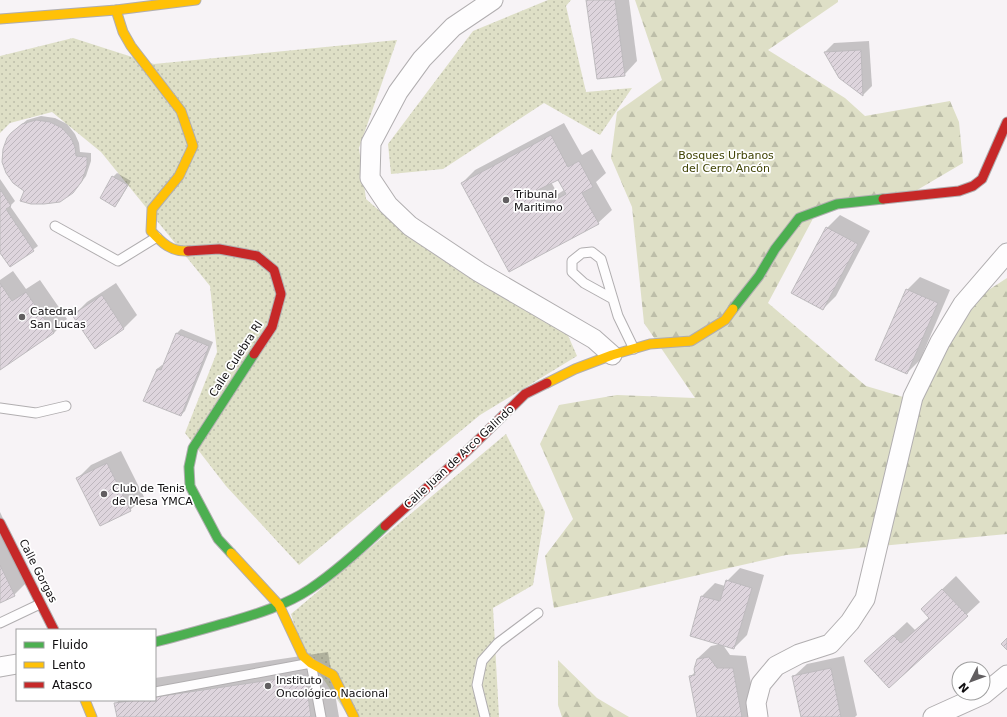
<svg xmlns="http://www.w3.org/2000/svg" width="1007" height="717" font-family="'DejaVu Sans',sans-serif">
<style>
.forest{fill:url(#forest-firs)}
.park{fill:url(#park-dots)}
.shadow{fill:#0003;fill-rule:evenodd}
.building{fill:url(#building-hatch);stroke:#bebbbe;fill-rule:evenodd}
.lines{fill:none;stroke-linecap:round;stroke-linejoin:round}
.lane-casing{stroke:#b1aeb0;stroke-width:11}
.street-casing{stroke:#b1aeb0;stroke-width:21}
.fast-casing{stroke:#b1aeb0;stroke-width:11}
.slow-casing{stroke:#b1aeb0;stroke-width:11}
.jam-casing{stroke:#b1aeb0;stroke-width:11}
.lane{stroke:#fefdfe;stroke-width:9}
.street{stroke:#fefdfe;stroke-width:19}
.fast{stroke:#4caf50;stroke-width:9}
.slow{stroke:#ffc107;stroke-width:9}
.jam{stroke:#c62828;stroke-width:9}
.poi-dot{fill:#615e60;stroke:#fff;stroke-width:1.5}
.labels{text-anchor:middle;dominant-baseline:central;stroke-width:3.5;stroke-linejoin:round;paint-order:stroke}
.park-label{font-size:11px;fill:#414406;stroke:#fff}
.poi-label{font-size:11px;fill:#100e10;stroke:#fff;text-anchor:start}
.street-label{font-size:11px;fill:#100e10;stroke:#fff}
</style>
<defs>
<pattern id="forest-firs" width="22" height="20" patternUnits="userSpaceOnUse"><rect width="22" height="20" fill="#dedfc6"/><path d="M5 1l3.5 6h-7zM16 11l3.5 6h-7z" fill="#bdbea9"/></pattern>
<pattern id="park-dots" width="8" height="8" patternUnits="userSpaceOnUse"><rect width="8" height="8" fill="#dedfc6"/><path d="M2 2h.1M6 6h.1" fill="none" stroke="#bdbea9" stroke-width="1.8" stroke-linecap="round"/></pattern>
<pattern id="building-hatch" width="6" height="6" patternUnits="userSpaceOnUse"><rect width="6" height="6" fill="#ded5dd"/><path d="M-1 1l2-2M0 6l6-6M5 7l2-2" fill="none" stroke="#bdb6bd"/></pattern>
</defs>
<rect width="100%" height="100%" fill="#f7f3f6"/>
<g class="forest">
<polygon points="635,0 838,0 838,2 768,50 845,98 865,116 950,101 959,122 963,163 907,196 817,211 768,303 866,386 920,402 970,302 1007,278 1007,534 786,555 554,608 545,556 573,519 540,444 559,405 617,395 695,398 644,323 632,207 611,158 617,112 662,80"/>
<polygon points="558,660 597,698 629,717 562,717 558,705"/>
</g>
<g class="park">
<polygon points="548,0 571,0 566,6 586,92 632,88 600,135 544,103 443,169 391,174 388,144 473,31"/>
<polygon points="73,38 154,64 397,40 359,148 366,199 405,233 567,333 577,356 480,415 299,565 226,486 185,433 217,352 210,286 101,152 52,112 10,123 0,133 0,56"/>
<polygon points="506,434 545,512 533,585 493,608 499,717 349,717 301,646 291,614"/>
</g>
<g class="shadow">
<polygon points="587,0 629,0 637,61 624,75"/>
<polygon points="869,41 872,86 863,95 839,77 825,52 834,43"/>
<polygon points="41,116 55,118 67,124 75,134 79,143 80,152 91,153 91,161 86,176 77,188 25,190 11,133 27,120"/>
<path d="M564,123L582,155L592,149L606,173L596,182L612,210L598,223L462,183L475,170ZM558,178L564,190L558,194L551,182Z"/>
<polygon points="117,173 131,181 119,201 115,206 113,177"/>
<polygon points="0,179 15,201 10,206 38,246 10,266 0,251"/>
<polygon points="840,215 870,231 836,296 823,309 827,228"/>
<polygon points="13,271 26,289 40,280 67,319 54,333 0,369 0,280"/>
<polygon points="920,277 950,290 920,360 907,373 907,290"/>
<polygon points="116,283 137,315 124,328 95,347 74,315 87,302"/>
<polygon points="181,329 213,342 185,411 181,415 145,400 157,369 162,365 164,366 177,333"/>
<polygon points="121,451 144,497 130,510 100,524 78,478 91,465"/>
<polygon points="0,512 31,578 14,595 0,601"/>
<polygon points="740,568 764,575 747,635 734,648 723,645 730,655 746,656 757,717 698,717 690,677 696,671 697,659 711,646 721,644 691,635 702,596 715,583 725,586 727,581"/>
<polygon points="956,576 980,602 889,687 879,648 907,622 915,630 930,617 935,596"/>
<polygon points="328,652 339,717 118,717 116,704 119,700 155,700 155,678"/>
<polygon points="844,656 857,715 855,717 802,717 793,677 807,664"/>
</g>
<g class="building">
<polygon points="586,0 615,0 625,76 597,79"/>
<polygon points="861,50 863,96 839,78 824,52"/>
<polygon points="36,120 50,122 62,128 71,138 75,147 76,156 87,157 87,166 82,181 73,193 60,202 44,204 31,204 20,201 24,191 13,183 6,173 2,162 3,149 7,138 11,133 22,124"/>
<path d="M551,135L568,167L579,161L593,187L582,193L599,224L509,272L461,183ZM558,180L566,194L545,206L536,191Z"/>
<polygon points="112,176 128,185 115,207 100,198"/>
<polygon points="0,189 11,206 6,209 34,251 10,267 0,253"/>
<polygon points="826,227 858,244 823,310 791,293"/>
<polygon points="0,283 12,301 26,292 54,333 0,370"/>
<polygon points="906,289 938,303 907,374 875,360"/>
<polygon points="102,295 124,329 95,349 72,315"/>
<polygon points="176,333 209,346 181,416 143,401 157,369 161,370"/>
<polygon points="107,463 131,511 100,526 76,478"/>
<polygon points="0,565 15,596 0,603"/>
<polygon points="726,580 752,588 734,649 690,636 701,596 720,601"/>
<polygon points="942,589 968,616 889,688 864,661 893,635 901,643 929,618 921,609"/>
<polygon points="1007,638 1007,650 1001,644"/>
<polygon points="709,657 717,668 733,668 742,717 697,717 689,676 695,675 694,669 697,659"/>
<polygon points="831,668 841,717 801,717 792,676"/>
<polygon points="305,675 311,717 117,717 114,703 137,700 155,700 155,697"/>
</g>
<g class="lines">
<defs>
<g id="lane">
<polyline points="55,226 118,261 157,237"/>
<polyline points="613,299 584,283 572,272 572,261 582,253 592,252 601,259 618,316 634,349"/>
<polyline points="0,408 36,413 66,406"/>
<polyline points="0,623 40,604"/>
<polyline points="155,692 311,663 321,717"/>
<polyline points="485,717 477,685 482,661 498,643 538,613"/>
</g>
<g id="street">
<polyline points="493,0 453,27 422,59 398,92 371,143 370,178 388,205 410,226 479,272 594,339 612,355"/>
<polyline points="0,667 17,664"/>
<polyline points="758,717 756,703 761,684 776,666 799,654 830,644 850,622 865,599 913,397 940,342 963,304 1007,253"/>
<polyline points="933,717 984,694 1007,675"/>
</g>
<g id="fast">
<polyline points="733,309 759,276 775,249 799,218 837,204 883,199"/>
<polyline points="231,553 218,539 190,486 189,467 193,448 254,354"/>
<path d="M155,642C180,636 204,629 229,622C257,614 286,605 310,589C337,571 362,548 385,526"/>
</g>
<g id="slow">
<path d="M116,10L123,32L131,46L181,111L193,146L179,176L152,209L151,231C162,243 171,252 188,251"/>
<polyline points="0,19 116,10 196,0"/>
<polyline points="547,383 575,369 612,355 650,344 691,341 725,320 733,309"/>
<polyline points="231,553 279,605 303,656 311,663 333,675 354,717"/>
<polyline points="85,700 92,717"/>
</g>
<g id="jam">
<polyline points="883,199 959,191 973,186 982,179 1007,122"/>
<polyline points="188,251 219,249 257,256 274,270 281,294 272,327 254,354"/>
<polyline points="0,523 54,630"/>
<polyline points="385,526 465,453 525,394 547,383"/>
</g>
</defs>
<use href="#lane" class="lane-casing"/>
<use href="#street" class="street-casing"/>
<use href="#fast" class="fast-casing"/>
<use href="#slow" class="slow-casing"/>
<use href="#jam" class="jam-casing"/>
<use href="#lane" class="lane"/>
<use href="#street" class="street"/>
<use href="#fast" class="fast"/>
<use href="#slow" class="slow"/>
<use href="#jam" class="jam"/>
</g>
<g class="poi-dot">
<circle cx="506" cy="200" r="4"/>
<circle cx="22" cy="317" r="4"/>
<circle cx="104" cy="494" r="4"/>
<circle cx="268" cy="686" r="4"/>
</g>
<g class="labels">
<g class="park-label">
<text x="726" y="155">Bosques Urbanos<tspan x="726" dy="13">del Cerro Ancón</tspan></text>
</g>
<g class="poi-label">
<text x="514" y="194">Tribunal<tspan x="514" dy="13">Maritimo</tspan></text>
<text x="30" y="311">Catedral<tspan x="30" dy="13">San Lucas</tspan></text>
<text x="112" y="488">Club de Tenis<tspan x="112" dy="13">de Mesa YMCA</tspan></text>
<text x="276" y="680">Instituto<tspan x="276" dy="13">Oncológico Nacional</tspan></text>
</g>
<g class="street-label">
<text transform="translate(236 359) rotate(-57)">Calle Culebra Rl</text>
<text transform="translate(459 457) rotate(-43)">Calle Juan de Arco Galindo</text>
<text transform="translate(38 571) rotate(63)">Calle Gorgas</text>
</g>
</g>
<rect x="16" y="629" width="140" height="72" fill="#ffffff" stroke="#9f9f9f"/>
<rect x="24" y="642" width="20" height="6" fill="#4caf50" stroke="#9f9f9f"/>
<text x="52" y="649" font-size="12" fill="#100e10">Fluido</text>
<rect x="24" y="662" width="20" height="6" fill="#ffc107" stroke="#9f9f9f"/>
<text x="52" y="669" font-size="12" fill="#100e10">Lento</text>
<rect x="24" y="682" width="20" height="6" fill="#c62828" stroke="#9f9f9f"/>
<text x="52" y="689" font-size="12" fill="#100e10">Atasco</text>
<g transform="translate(971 681) rotate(228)"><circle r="19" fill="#ffffff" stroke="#9f9f9f"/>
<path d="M0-3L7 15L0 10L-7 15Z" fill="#615e60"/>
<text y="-6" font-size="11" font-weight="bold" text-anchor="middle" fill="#100e10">N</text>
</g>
</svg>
